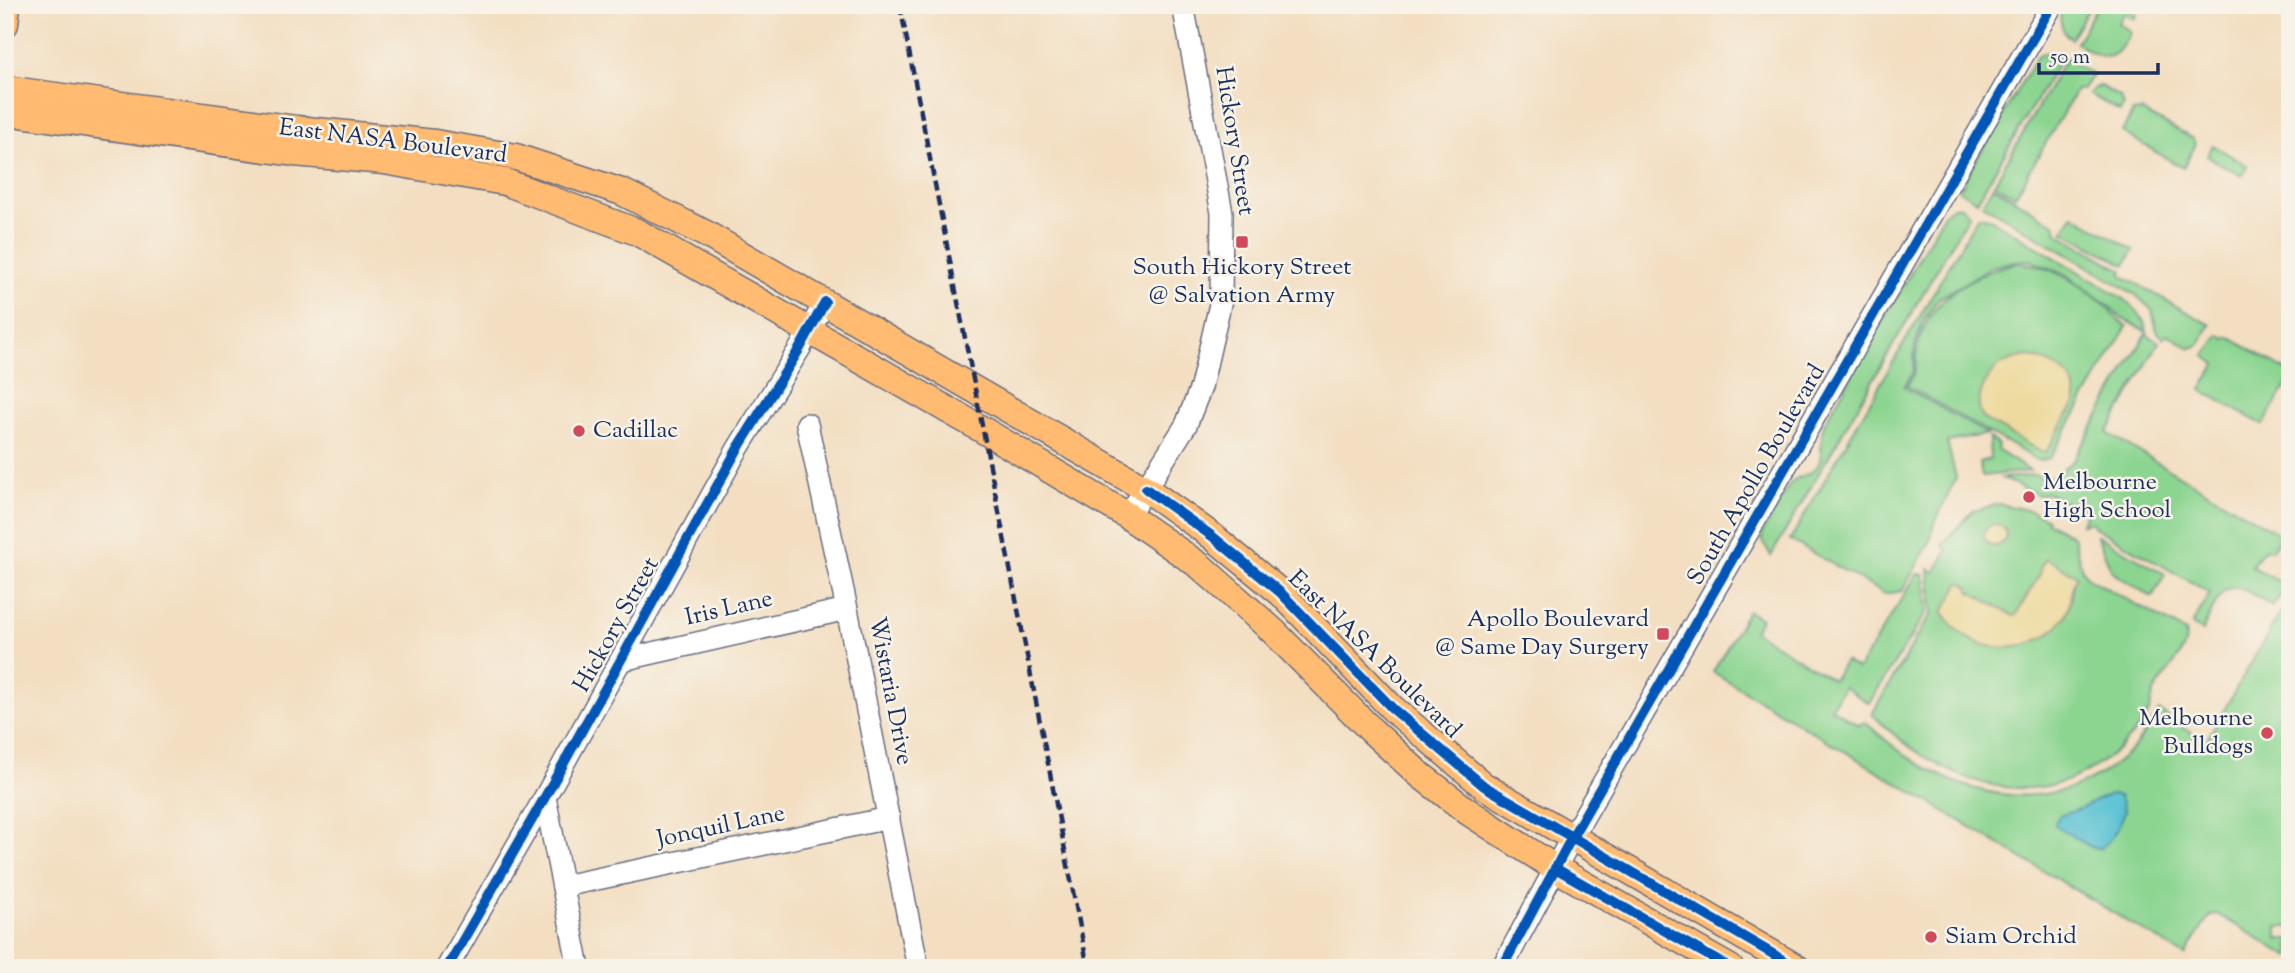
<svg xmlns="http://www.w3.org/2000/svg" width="2295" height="973" font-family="'Sorts Mill Goudy',serif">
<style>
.green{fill:#8cd591;stroke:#548278;stroke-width:2}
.sand{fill:#eeda9e;stroke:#84847e;stroke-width:2}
.water{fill:#57c1d3;stroke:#397898;stroke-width:2}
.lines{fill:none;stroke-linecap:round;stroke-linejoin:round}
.minor-casing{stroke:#676c81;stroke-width:24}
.major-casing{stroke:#676c81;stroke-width:29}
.minor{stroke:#fff;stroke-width:21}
.major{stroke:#ffbb71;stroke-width:26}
.rail{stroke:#1b2f5e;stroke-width:4.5;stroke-dasharray:10 5;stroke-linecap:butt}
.cycleway-casing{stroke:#f7f3e8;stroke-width:15}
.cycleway{stroke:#0057b8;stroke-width:10}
.poi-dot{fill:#d1495b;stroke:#f7f3e8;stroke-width:2.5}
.labels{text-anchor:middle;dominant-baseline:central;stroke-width:5;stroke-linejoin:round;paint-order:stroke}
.street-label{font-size:24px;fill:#1b2f5e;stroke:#f7f3e8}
.poi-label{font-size:24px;fill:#1b2f5e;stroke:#f7f3e8;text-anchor:start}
</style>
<rect width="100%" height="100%" fill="#f7f3e8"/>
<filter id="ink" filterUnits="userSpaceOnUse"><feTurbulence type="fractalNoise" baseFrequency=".0143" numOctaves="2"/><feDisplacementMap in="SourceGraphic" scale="14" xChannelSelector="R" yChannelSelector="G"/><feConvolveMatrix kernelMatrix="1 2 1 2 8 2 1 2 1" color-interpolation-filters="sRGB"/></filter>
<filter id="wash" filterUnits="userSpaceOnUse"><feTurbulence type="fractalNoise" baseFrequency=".00686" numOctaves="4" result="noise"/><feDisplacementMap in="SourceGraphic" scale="28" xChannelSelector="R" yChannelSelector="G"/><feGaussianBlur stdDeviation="1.57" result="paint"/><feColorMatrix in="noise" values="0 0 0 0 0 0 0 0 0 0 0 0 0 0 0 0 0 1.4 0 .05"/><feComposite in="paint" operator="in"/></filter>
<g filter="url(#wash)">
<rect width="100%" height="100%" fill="#f3dec1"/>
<g class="green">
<path d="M2064,5H2091L2071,39C2061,31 2057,17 2064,5Z"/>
<path d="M2098,5H2121L2137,14L2134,19L2124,13L2118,23L2131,32C2112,66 2106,60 2076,43Z"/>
<polygon points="2045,53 2062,56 1977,201 1959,190 2036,58 2040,54"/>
<polygon points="2066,58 2092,75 2082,90 2077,89 2015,196 1994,184"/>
<polygon points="2100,86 2120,97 2124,105 2120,112 2089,94 2093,89"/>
<polygon points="2142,111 2193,139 2196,144 2183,168 2122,132 2133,112"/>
<polygon points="2213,145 2248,166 2242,176 2207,156"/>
<polygon points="1993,186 2056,225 2056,232 2123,271 2121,275 2210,325 2198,346 2191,348 2167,334 2163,338 2157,331 2152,310 2136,295 1982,204"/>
<path d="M1955,206L1961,207L1969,214L1771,556L1762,539L1763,531L1790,484C1797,476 1806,476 1814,470C1827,459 1817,440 1825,422L1943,216L1948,209Z"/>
<polygon points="2073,215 2134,250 2125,265 2063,231"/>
<path d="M1978,216L1989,218L2124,299C2136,309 2144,317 2147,332L2121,318L2108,305L2065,274L2029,260L2015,261L1991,267L1938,299L1923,321L1915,346L1913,372L1904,387L1987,434L1947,442L1956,478L1936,520L1929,543L1902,591L1885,594L1790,540Z"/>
<path d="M2015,263C2048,262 2079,284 2104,304C2114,313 2113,319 2127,326L2050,458L2039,461L1907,386C1920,366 1913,364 1918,344C1930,297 1971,275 2015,263Z"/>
<path d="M2146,334L2159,342L2107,433L2281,535L2272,550L2265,549L2251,566L2287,586L2272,607C2225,574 2225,584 2202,631L2192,625L2210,593L2095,527L2091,522L2081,524L2086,514L2048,493L2038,495L2002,478L2037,475L2042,478L2051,477L2058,474L2074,459Z"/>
<polygon points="2219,335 2226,339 2229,337 2290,373 2288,377 2290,380 2263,425 2201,390 2216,364 2205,356"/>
<polygon points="1989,438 1998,445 1997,450 2030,471 1982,476 1979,462 1990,459"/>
<path d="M2000,504L2031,511L2048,519L2047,522L2073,536L2082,570L2088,578L2186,632C2185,637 2186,643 2184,647C2177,663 2163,676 2154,692C2151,698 2152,706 2149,712C2141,728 2123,745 2110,756C2030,820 1936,779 1872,714L1911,648L1915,638L1917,637L1932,613L1929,569L1935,572L1948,550L1942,545L1973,511Z"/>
<polygon points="2097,535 2165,574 2152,597 2112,572"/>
<path d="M1917,574L1924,575L1928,610L1869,703L1844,687L1831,708L1859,725L1865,722C1883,738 1902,755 1924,767C1992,806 2073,809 2131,750C2142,739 2150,724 2159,711L2205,743L2290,596V927H2278V939L2290,940V957L2217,914L2210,915L2185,956L1713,672L1748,611L1761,619L1754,631L1833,680L1845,661L1858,669Z"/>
</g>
<g class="sand">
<path d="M2028,356C2051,362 2081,375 2075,403L2046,452L2043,453L1984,419C1971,404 1986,375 2001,365C2009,359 2019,358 2028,356Z"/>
<circle cx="1995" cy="535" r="11"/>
<path d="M2046,558L2077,576C2069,588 2073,604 2064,618C2035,659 1967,658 1943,612L1960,582L1969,587L1971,592L2013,616L2016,615L2041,572L2040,568Z"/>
</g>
<path class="water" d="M2112,794L2119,796L2125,811C2120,825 2112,841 2099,849L2091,847L2056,826L2055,823L2060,815C2080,812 2093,800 2112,794Z"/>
</g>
<g filter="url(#ink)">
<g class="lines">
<defs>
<g id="minor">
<polyline points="807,424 847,609 918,968"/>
<polyline points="1128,516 1186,425 1201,387 1221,300 1222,213 1183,5"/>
<polyline points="622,660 847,609"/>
<polyline points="545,797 579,968"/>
<polyline points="563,886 889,818"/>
<polyline points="447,968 545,797 737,450 800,348 825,302"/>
<polyline points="1502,968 1572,837 2052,5"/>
</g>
<g id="major">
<polyline points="5,24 7,5"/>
<polyline points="5,89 297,129 435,143 516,157 622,192 706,234 1146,489 1212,536 1281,593 1393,709 1484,786 1797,968"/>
<polyline points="5,112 294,153 384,161 505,182 637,232 983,430 1128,516 1200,566 1273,631 1371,730 1419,774 1467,811 1555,868 1730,968"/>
</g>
</defs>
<use href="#minor" class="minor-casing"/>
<use href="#major" class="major-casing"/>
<use href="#minor" class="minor"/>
<use href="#major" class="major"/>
<polyline class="rail" points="900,5 1088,968"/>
<defs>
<g id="cycleway">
<polyline points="1146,489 1212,536 1281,593 1393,709 1484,786 1797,968"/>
<polyline points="1555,868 1730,968"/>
<polyline points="447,968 545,797 737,450 800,348 825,302"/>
<polyline points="1502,968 1572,837 2052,5"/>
</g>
</defs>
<use href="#cycleway" class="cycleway-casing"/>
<use href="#cycleway" class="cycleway"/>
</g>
</g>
<g class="poi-dot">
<rect x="1235" y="235" width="14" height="14" rx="3.5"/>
<circle cx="579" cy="431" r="7"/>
<circle cx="2029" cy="497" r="7"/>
<rect x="1656" y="627" width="14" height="14" rx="3.5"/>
<circle cx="2267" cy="733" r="7"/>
<circle cx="1931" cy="937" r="7"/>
</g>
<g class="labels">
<g class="street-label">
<text transform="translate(1234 141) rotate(81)">Hickory Street</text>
<text transform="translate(393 142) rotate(7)">East NASA Boulevard</text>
<text transform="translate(1757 475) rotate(-60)">South Apollo Boulevard</text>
<text transform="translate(729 609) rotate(-13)">Iris Lane</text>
<text transform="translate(617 625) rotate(-61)">Hickory Street</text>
<text transform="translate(1374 655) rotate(44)">East NASA Boulevard</text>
<text transform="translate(890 691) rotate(79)">Wistaria Drive</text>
<text transform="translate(721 827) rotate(-12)">Jonquil Lane</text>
</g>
<g class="poi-label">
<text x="1242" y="268" text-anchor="middle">South Hickory Street<tspan x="1242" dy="28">@ Salvation Army</tspan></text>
<text x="593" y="431">Cadillac</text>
<text x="2043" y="483">Melbourne<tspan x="2043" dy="28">High School</tspan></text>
<text x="1649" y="620" text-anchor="end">Apollo Boulevard<tspan x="1649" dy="28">@ Same Day Surgery</tspan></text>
<text x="2253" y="719" text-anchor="end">Melbourne<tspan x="2253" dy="28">Bulldogs</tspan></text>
<text x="1945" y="937">Siam Orchid</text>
</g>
</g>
<rect width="2295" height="973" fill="none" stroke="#f7f3e8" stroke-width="28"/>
<path d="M2039 63v10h119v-10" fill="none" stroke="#1b2f5e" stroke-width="3.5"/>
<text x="2050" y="63" font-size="21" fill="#1b2f5e" stroke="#f7f3e8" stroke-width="5" paint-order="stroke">50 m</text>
</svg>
